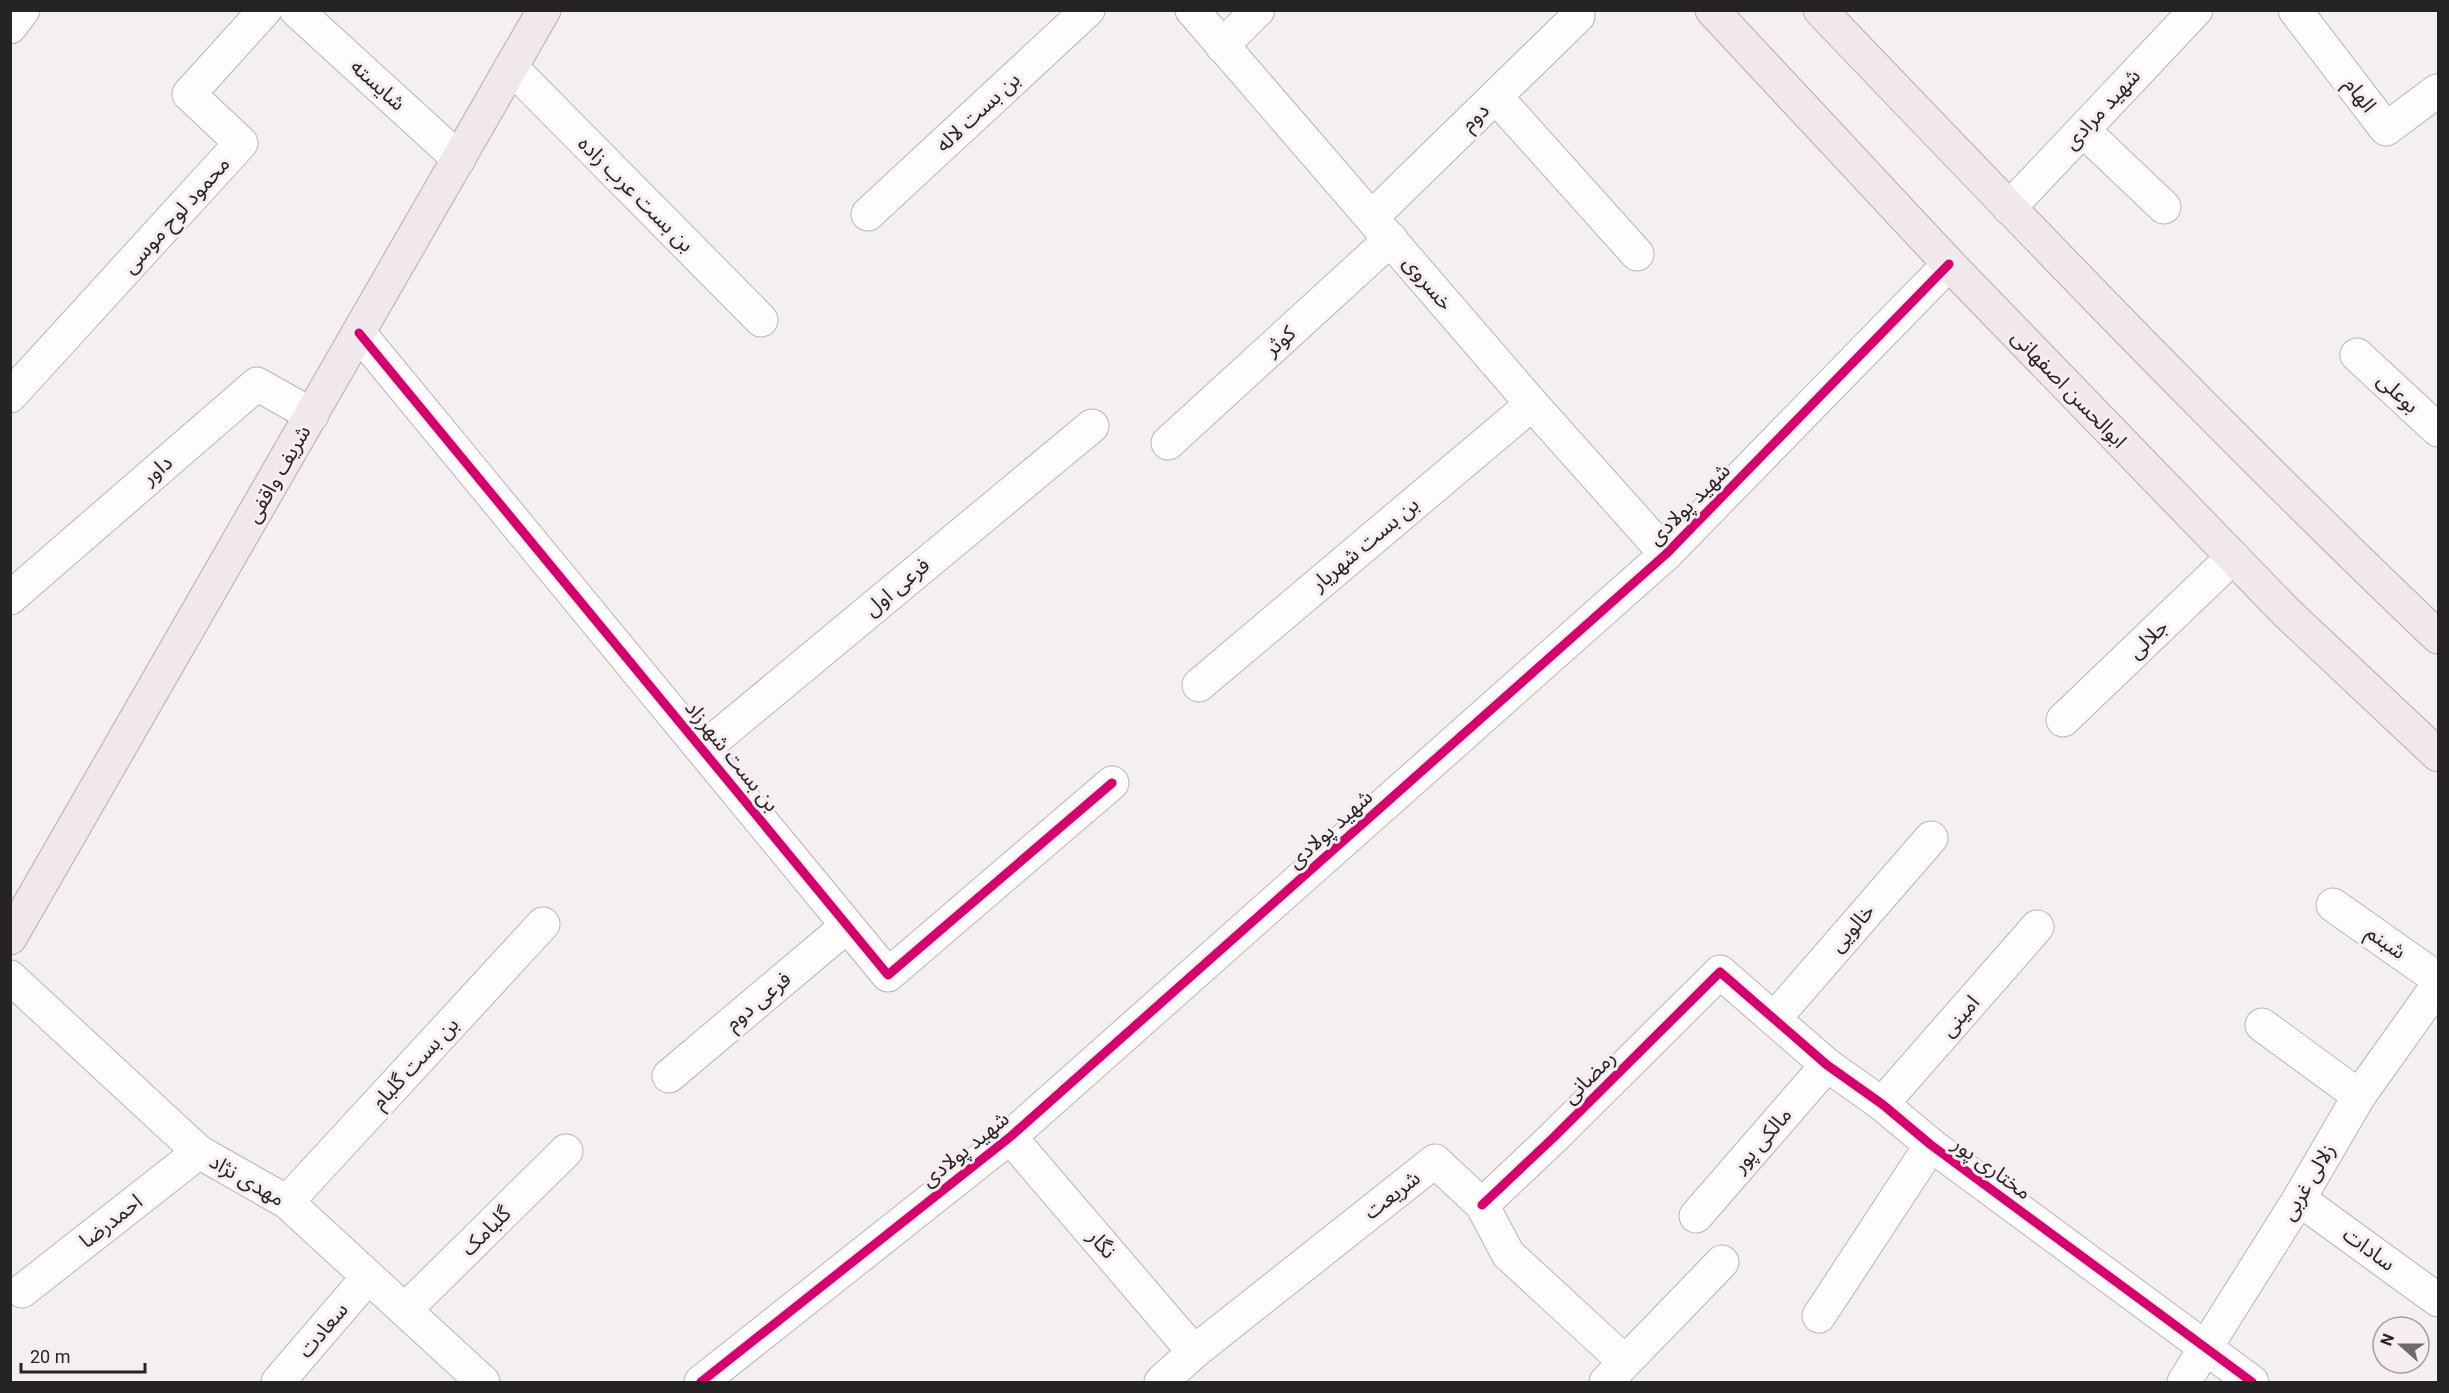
<svg xmlns="http://www.w3.org/2000/svg" width="2449" height="1393" font-family="Roboto,'Noto Sans Arabic',sans-serif">
<style>
.lines{fill:none;stroke-linecap:round;stroke-linejoin:round}
.minor-casing{stroke:#b9b5b6;stroke-width:35}
.major-casing{stroke:#b9aab2;stroke-width:35}
.minor{stroke:#fdfdfd;stroke-width:33}
.major{stroke:#f0e8ec;stroke-width:33}
.cycleway-casing{stroke:#f6edf1;stroke-width:13}
.cycleway{stroke:#d6006c;stroke-width:9}
.labels{text-anchor:middle;dominant-baseline:central;stroke-width:6;stroke-linejoin:round;paint-order:stroke}
.street-label{font-size:21px;fill:#262324;stroke:#f6edf1}
</style>
<rect width="100%" height="100%" fill="#f4eff1"/>
<g class="lines">
<defs>
<g id="minor">
<polyline points="296,10 459,159"/>
<polyline points="1192,10 1532,404 1666,554"/>
<polyline points="2295,10 2386,129 2437,91"/>
<polyline points="10,27 23,10"/>
<polyline points="1222,46 1258,10"/>
<polyline points="511,67 761,320"/>
<polyline points="1496,97 1637,254"/>
<polyline points="2083,130 2164,207"/>
<polyline points="2009,208 2196,10"/>
<polyline points="868,214 1088,10"/>
<polyline points="1372,217 1578,16"/>
<polyline points="359,333 888,975 1112,783"/>
<polyline points="2357,355 2438,430"/>
<polyline points="10,396 241,143 189,94 265,10"/>
<polyline points="1168,443 1391,239"/>
<polyline points="10,598 257,384 312,415"/>
<polyline points="1199,685 1532,404"/>
<polyline points="2063,720 2233,557"/>
<polyline points="703,749 1092,426"/>
<polyline points="2333,905 2438,979"/>
<polyline points="10,977 199,1152 287,1202 483,1382"/>
<polyline points="1774,1019 1931,838"/>
<polyline points="2262,1025 2359,1096"/>
<polyline points="669,1076 847,926"/>
<polyline points="1882,1104 2037,927"/>
<polyline points="1010,1137 1194,1352"/>
<polyline points="2299,1199 2438,1300"/>
<polyline points="287,1202 543,924"/>
<polyline points="1482,1205 1554,1137 1720,972 1827,1065 1882,1104 1931,1145 2252,1382"/>
<polyline points="1696,1216 1827,1065"/>
<polyline points="22,1291 199,1152"/>
<polyline points="405,1310 566,1151"/>
<polyline points="1819,1316 1931,1145"/>
<polyline points="278,1382 368,1277"/>
<polyline points="701,1382 1010,1137 1666,554 1949,264"/>
<polyline points="1161,1382 1194,1352 1435,1161 1482,1205 1508,1254 1624,1361"/>
<polyline points="1606,1382 1722,1262"/>
<polyline points="2184,1382 2299,1199 2359,1096 2438,985"/>
</g>
<g id="major">
<polyline points="1712,10 1949,264 2286,612 2438,755"/>
<path d="M1820,10C2023,222 2226,435 2438,637"/>
<polyline points="10,938 544,10"/>
</g>
</defs>
<use href="#minor" class="minor-casing"/>
<use href="#major" class="major-casing"/>
<use href="#minor" class="minor"/>
<use href="#major" class="major"/>
<defs>
<g id="cycleway">
<polyline points="359,333 888,975 1112,783"/>
<polyline points="1482,1205 1554,1137 1720,972 1827,1065 1882,1104 1931,1145 2252,1382"/>
<polyline points="701,1382 1010,1137 1666,554 1949,264"/>
</g>
</defs>
<use href="#cycleway" class="cycleway-casing"/>
<use href="#cycleway" class="cycleway"/>
</g>
<g class="labels">
<g class="street-label">
<text transform="translate(378 85) rotate(42)">شایسته</text>
<text transform="translate(2360 95) rotate(52)">الهام</text>
<text transform="translate(2102 109) rotate(-47)">شهید مرادی</text>
<text transform="translate(978 112) rotate(-43)">بن بست لاله</text>
<text transform="translate(1475 117) rotate(-44)">دوم</text>
<text transform="translate(636 194) rotate(45)">بن بست عرب زاده</text>
<text transform="translate(176 215) rotate(-48)">محمود لوح موسی</text>
<text transform="translate(1428 283) rotate(50)">خسروی</text>
<text transform="translate(1280 341) rotate(-42)">کوثر</text>
<text transform="translate(2069 389) rotate(46)">ابوالحسن اصفهانی</text>
<text transform="translate(2398 393) rotate(43)">بوعلی</text>
<text transform="translate(157 470) rotate(-41)">داور</text>
<text transform="translate(278 474) rotate(-60)">شریف واقفی</text>
<text transform="translate(1689 504) rotate(-45)">شهید پولادی</text>
<text transform="translate(1365 544) rotate(-40)">بن بست شهریار</text>
<text transform="translate(897 587) rotate(-40)">فرعی اول</text>
<text transform="translate(2148 639) rotate(-44)">جلالی</text>
<text transform="translate(732 756) rotate(51)">بن بست شهرزاد</text>
<text transform="translate(1330 829) rotate(-42)">شهید پولادی</text>
<text transform="translate(1852 928) rotate(-49)">خالویی</text>
<text transform="translate(2386 942) rotate(35)">شبنم</text>
<text transform="translate(758 1001) rotate(-40)">فرعی دوم</text>
<text transform="translate(1960 1016) rotate(-49)">امینی</text>
<text transform="translate(415 1063) rotate(-47)">بن بست گلبام</text>
<text transform="translate(1589 1077) rotate(-45)">رمضانی</text>
<text transform="translate(1762 1140) rotate(-49)">مالکی پور</text>
<text transform="translate(965 1149) rotate(-39)">شهید پولادی</text>
<text transform="translate(1992 1168) rotate(36)">مختاری پور</text>
<text transform="translate(247 1180) rotate(30)">مهدی نژاد</text>
<text transform="translate(2308 1182) rotate(-59)">زلالی غربی</text>
<text transform="translate(1392 1195) rotate(-38)">شریعت</text>
<text transform="translate(111 1221) rotate(-38)">احمدرضا</text>
<text transform="translate(486 1231) rotate(-45)">گلبامک</text>
<text transform="translate(1102 1244) rotate(49)">نگار</text>
<text transform="translate(2369 1249) rotate(36)">سادات</text>
<text transform="translate(323 1330) rotate(-50)">سعادت</text>
</g>
</g>
<rect width="2449" height="1393" fill="none" stroke="#262324" stroke-width="24"/>
<g transform="translate(2401 1345) rotate(291)"><circle r="28" fill="#f6edf1" stroke="#a39c9f" stroke-width="1.5"/>
<path d="M0-4.5L10 22L0 15L-10 22Z" fill="#6e6a6c"/>
<text y="-9" font-size="16" font-weight="bold" text-anchor="middle" fill="#262324">N</text>
</g>
<path d="M21 1363v9h124v-9" fill="none" stroke="#262324" stroke-width="3"/>
<text x="30" y="1363" font-size="18" fill="#262324" stroke="#f6edf1" stroke-width="4.5" paint-order="stroke">20 m</text>
</svg>
